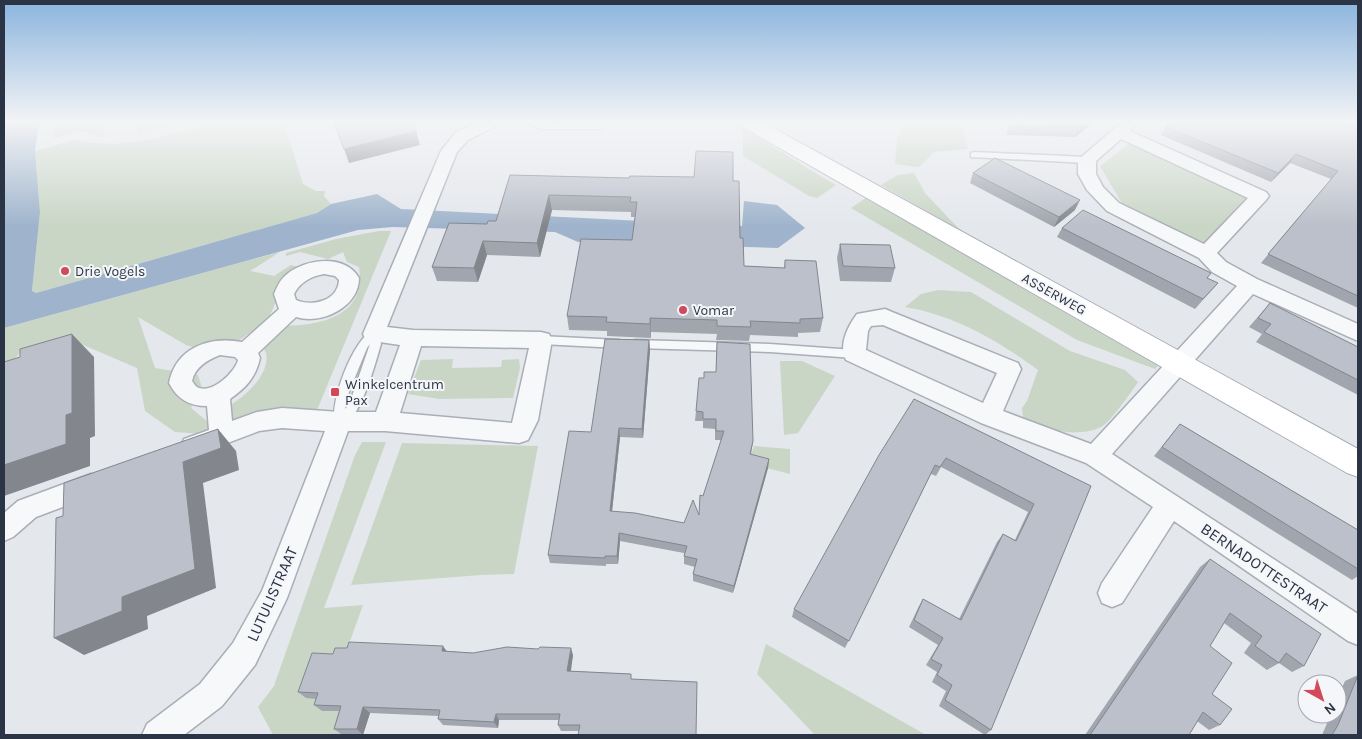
<svg xmlns="http://www.w3.org/2000/svg" width="1362" height="739" font-family="Karla,sans-serif">
<style>
.built{fill:#d2d6de}
.green{fill:#c9d6c5}
.water{fill:#9fb4cc}
.lines{fill:none;stroke-linecap:round;stroke-linejoin:round}
.lane-casing{stroke:#a9aeb7;stroke-width:3}
.street-casing{stroke:#a9aeb7;stroke-width:3}
.secondary-casing{stroke:#a9aeb7;stroke-width:2}
.lane{fill:#f7f8fa;fill-rule:evenodd}
.street{fill:#f7f8fa;fill-rule:evenodd}
.secondary{fill:#fff;fill-rule:evenodd}
.wall{fill:#a1a5ae}
.shaded-wall{fill:#83868d}
.building{fill:#bbc0ca;stroke:#83868d}
.poi-dot{fill:#d1495b;stroke:#f4f6f9;stroke-width:2}
.labels{text-anchor:middle;dominant-baseline:central;stroke-width:4;stroke-linejoin:round;paint-order:stroke}
.poi-label{font-size:14px;fill:#2b3445;stroke:#f4f6f9;text-anchor:start}
.street-label{font-size:14px;fill:#2b3445;stroke:#f4f6f9}
.near-street-label{font-size:16px;fill:#2b3445;stroke:#f4f6f9}
</style>
<rect width="100%" height="100%" fill="#e4e7ec"/>
<polygon class="built" points="136,123 183,123 138,134"/>
<g class="green">
<polygon points="54,123 103,123 105,138 83,131 54,138"/>
<polygon points="214,123 284,123 303,184 316,191 325,191 324,196 331,204 317,213 36,293 32,291 40,212 35,151 75,140 91,143 118,144 154,139"/>
<polygon points="902,123 961,123 968,149 934,152 919,167 895,164 897,141"/>
<polygon points="738,125 822,177 836,185 817,198 809,196 743,156 743,138"/>
<polygon points="1132,141 1256,197 1204,244 1123,205 1100,166"/>
<polygon points="914,173 925,193 960,230 881,185 898,175"/>
<polygon points="866,198 1158,366 1155,369 1077,340 851,208"/>
<path d="M379,231H391L315,415L263,411L229,424L227,407C243,398 271,375 266,353C265,350 261,346 260,343L279,326C318,326 367,318 359,267L347,262L343,252L328,259L300,252L286,256V253L336,239Z"/>
<polygon points="280,252 250,271 274,276 291,265 304,269 286,278 268,320 218,355 186,345 138,317 155,368 198,375 202,388 191,408 214,427 203,434 175,432 145,411 137,368 67,338 21,351 4,373 4,328"/>
<path d="M938,290L971,292L1070,351L1125,370L1138,382C1132,391 1109,424 1101,427C1079,438 1042,431 1023,417L1022,408L1027,401L1038,370C999,341 954,315 905,307L921,294Z"/>
<polygon points="453,359 452,368 501,367 502,360 519,359 520,368 513,398 439,399 408,394 421,360"/>
<polygon points="780,361 802,361 835,376 798,433 784,435"/>
<polygon points="362,442 386,442 324,608 363,605 342,663 353,732 352,735 273,735 258,707 274,686 355,455"/>
<polygon points="402,443 538,446 514,574 481,575 351,585"/>
<polygon points="754,446 790,449 790,474 748,463"/>
<polygon points="766,644 782,653 926,735 815,735 757,674"/>
</g>
<polygon class="water" points="5,123 39,123 35,151 40,212 32,291 36,293 317,213 331,204 377,194 401,209 742,226 744,201 777,205 805,228 778,248 578,242 555,232 393,227 358,230 4,328"/>
<g class="lines">
<defs>
<g id="lane">
<polygon points="529,123 591,125 590,123 599,123 605,127 601,129 540,129"/>
<polygon points="974,152 1087,157 1091,160 1087,163 971,157 971,153"/>
<path d="M374,330L379,334L381,344C376,360 358,433 336,425C327,407 354,336 374,330ZM370,344L349,405L345,409L349,392L367,348Z"/>
<polygon points="541,336 619,340 624,344 619,348 541,344 536,340"/>
<polygon points="635,340 770,344 854,350 860,354 854,358 770,352 635,348 630,344"/>
</g>
<g id="street">
<path d="M477,123H498L496,126L468,140L457,152L387,327L413,330L541,332L549,334L552,340L538,420L528,440L519,443L385,431H348L287,598L255,665L222,706L184,735H142L147,724L200,684L233,643L262,591L325,431L282,428L259,431L193,456L184,453L181,446L184,439L209,430L207,406C189,406 177,399 169,383C176,347 210,336 242,342L279,309L274,294C277,287 280,280 286,275C306,258 345,254 359,278C359,307 322,325 296,317L258,353L260,358C256,377 246,388 230,399L232,421L257,412L282,408L340,412H376L400,345L366,340L363,334L441,151L456,132ZM324,274L335,276L339,280C338,301 312,307 296,300L294,294C300,282 312,276 324,274ZM421,346L529,348L512,423L400,413ZM220,355L235,357L238,360C235,372 212,395 197,387C195,386 194,383 192,381C195,367 207,360 220,355Z"/>
<path d="M1121,123H1138L1130,131L1266,192L1269,196L1266,200L1217,253L1226,262L1257,279L1358,324V341L1253,294L1112,454L1358,614V645L1348,641L1174,521L1122,603L1112,607L1102,603L1098,593L1102,583L1153,507L1086,463L981,423L846,360C838,345 848,326 857,314L885,309L892,312L1018,363L1021,369L1003,411L1091,444L1237,286L1212,272L1199,258L1107,211L1087,190L1078,174V160ZM1121,139L1248,198L1204,244L1119,203L1103,187L1096,174V161ZM883,325L997,373L983,403L866,350L868,331L871,326Z"/>
<polygon points="91,474 100,477 104,485 100,493 36,517 13,537 4,541 4,513 18,501"/>
</g>
<polygon id="secondary" points="740,123 764,123 1358,449 1358,477 1347,473 743,127"/>
</defs>
<use href="#lane" class="lane-casing"/>
<use href="#street" class="street-casing"/>
<use href="#secondary" class="secondary-casing"/>
<use href="#lane" class="lane"/>
<use href="#street" class="street"/>
<use href="#secondary" class="secondary"/>
</g>
<g class="wall">
<polygon points="840,123 853,123 846,126"/>
<polygon points="1014,123 1093,123 1075,137 1006,135 1009,126"/>
<polygon points="1347,123 1358,214 1358,308 1261,263 1331,179 1290,163 1271,182 1161,135 1166,127"/>
<polygon points="973,173 1075,210 1054,227 970,183"/>
<polygon points="510,175 733,181 744,266 784,268 785,260 823,318 820,332 798,333 798,337 750,335 749,341 716,340 717,334 651,332 651,338 607,336 607,331 569,330 567,316 632,240 635,217 631,217 631,212 552,210 540,257 487,255 478,282 437,281 432,267 487,224 496,221"/>
<polygon points="1062,228 1207,278 1218,283 1210,292 1195,309 1057,237"/>
<polygon points="840,244 895,268 891,282 840,281 837,258"/>
<polygon points="1270,303 1358,347 1358,395 1256,342 1262,334 1249,327"/>
<polygon points="649,340 650,350 643,438 620,437 612,512 684,523 699,515 703,496 721,440 715,440 715,429 703,428 703,421 695,421 696,411 704,378 716,372 717,342 753,441 751,455 769,459 768,468 733,593 693,581 693,574 695,567 684,564 684,553 620,541 618,564 606,564 606,566 550,563 548,555 591,432"/>
<polygon points="914,399 1091,486 991,730 985,735 939,706 946,691 932,682 937,672 926,665 938,645 909,627 919,606 923,599 959,619 997,542 1003,534 1015,540 1028,512 941,467 936,476 931,474 845,648 792,617 794,609"/>
<polygon points="1180,424 1358,530 1358,576 1352,580 1154,456"/>
<polygon points="1210,559 1304,666 1292,672 1279,663 1267,670 1244,653 1251,643 1224,623 1210,646 1212,694 1220,725 1209,730 1197,721 1189,735 1085,735 1200,567"/>
<polygon points="447,651 473,653 573,655 570,671 631,674 579,731 561,731 558,725 559,720 499,720 498,728 443,725 438,719 439,716 370,713 363,735 341,734 334,729 339,711 322,711 314,705 316,699 306,698 298,692 333,654"/>
<polygon points="1358,675 1358,735 1322,735 1331,714 1337,714 1337,699 1345,681"/>
</g>
<g class="shaded-wall">
<polygon points="847,123 853,123 846,126"/>
<polygon points="1085,123 1093,123 1075,137 1079,127"/>
<polygon points="416,131 420,145 349,163 344,149"/>
<polygon points="1296,154 1290,163 1271,182 1278,173"/>
<polygon points="549,195 552,210 540,257 537,243"/>
<polygon points="1080,200 1075,210 1054,227 1059,217"/>
<polygon points="483,241 487,255 478,282 474,268"/>
<polygon points="650,318 651,332 651,338 650,324"/>
<polygon points="72,334 94,357 95,436 90,438 90,466 4,496 4,465 66,415"/>
<polygon points="649,340 650,350 643,438 642,429"/>
<polygon points="619,428 620,437 611,520 610,511"/>
<polygon points="218,429 236,451 239,470 203,483 216,588 147,616 148,629 84,655 54,638 122,597 183,462"/>
<polygon points="769,459 768,468 733,593 734,586"/>
<polygon points="619,533 620,541 618,564 617,556"/>
<polygon points="443,646 448,653 442,651"/>
<polygon points="571,648 573,655 570,678 567,671"/>
<polygon points="363,707 370,713 363,735 357,729"/>
<polygon points="496,714 499,720 498,728 494,722"/>
</g>
<g class="building">
<polygon points="334,123 412,123 416,131 344,149"/>
<polygon points="1014,123 1085,123 1079,127 1009,126"/>
<polygon points="1171,123 1347,123 1358,127 1358,296 1268,254 1338,171 1296,154 1278,173 1166,127"/>
<polygon points="696,151 733,152 733,181 739,181 740,238 743,238 744,266 785,268 785,260 816,261 823,318 800,319 800,323 750,321 751,327 717,326 717,320 650,318 650,324 606,322 607,317 567,316 581,239 632,240 637,202 630,202 631,197 549,195 537,243 483,241 474,268 432,267 449,223 487,224 488,221 496,221 510,175 629,178 630,176 694,177"/>
<polygon points="995,158 1080,200 1059,217 973,173"/>
<polygon points="1083,210 1211,273 1207,278 1218,283 1203,299 1062,228"/>
<polygon points="840,244 890,245 895,268 843,266"/>
<polygon points="1270,303 1358,347 1358,380 1264,332 1271,324 1258,318"/>
<polygon points="72,334 72,413 66,415 66,444 4,465 4,362 20,357 20,349"/>
<polygon points="605,339 649,340 642,429 619,428 610,511 635,513 684,523 693,500 699,515 700,495 703,496 724,431 716,431 716,419 703,419 703,412 696,411 699,378 704,378 704,372 716,372 717,342 750,344 753,441 750,454 769,459 734,586 693,574 697,559 684,556 687,546 619,533 617,556 605,556 605,558 548,555 569,431 591,432"/>
<polygon points="914,399 1091,486 991,730 945,700 952,685 937,675 942,665 931,659 943,638 914,620 923,599 961,620 1003,534 1016,541 1034,504 946,458 940,467 935,465 849,641 794,609 879,455"/>
<polygon points="1180,424 1358,530 1358,569 1162,447"/>
<polygon points="218,429 221,448 183,462 195,569 122,597 122,611 54,638 56,518 63,516 64,483"/>
<polygon points="1210,559 1321,634 1304,666 1286,653 1279,663 1255,646 1262,636 1230,613 1210,646 1232,663 1212,694 1232,709 1220,725 1203,712 1189,735 1090,735"/>
<polygon points="349,642 443,646 442,651 473,653 507,647 538,649 540,647 571,648 567,671 631,674 631,679 697,682 696,735 578,735 580,725 558,725 560,714 496,714 494,722 438,719 440,710 363,707 357,729 334,729 341,706 314,705 318,693 298,692 312,653 333,654 335,648 347,648"/>
<polygon points="1358,675 1358,735 1332,735 1338,725"/>
</g>
<linearGradient id="sky" x2="0" y2="1"><stop stop-color="#8bb4dd"/><stop offset="0.54" stop-color="#f3f4f6"/><stop offset="1" stop-color="#f3f4f6" stop-opacity="0"/></linearGradient>
<rect width="1362" height="226" fill="url(#sky)"/>
<g class="poi-dot">
<circle cx="65" cy="271" r="5"/>
<circle cx="683" cy="310" r="5"/>
<rect x="330" y="387" width="10" height="10" rx="2.5"/>
</g>
<g class="labels">
<g class="poi-label">
<text x="75" y="271">Drie Vogels</text>
<text x="693" y="310">Vomar</text>
<text x="345" y="384">Winkelcentrum<tspan x="345" dy="16">Pax</tspan></text>
</g>
<g class="street-label">
<text transform="translate(1054 294) rotate(29)">ASSERWEG</text>
</g>
<g class="near-street-label">
<text transform="translate(1264 568) rotate(34)">BERNADOTTESTRAAT</text>
<text transform="translate(272 594) rotate(-66)">LUTULISTRAAT</text>
</g>
</g>
<rect width="1362" height="739" fill="none" stroke="#2b3445" stroke-width="10"/>
<g transform="translate(1322 699) rotate(141)"><circle r="24" fill="#f4f6f9" stroke="#a4a8b1"/>
<path d="M0-4L9 19L0 12L-9 19Z" fill="#d1495b"/>
<text y="-8" font-size="14" font-weight="bold" text-anchor="middle" fill="#2b3445">N</text>
</g>
</svg>
